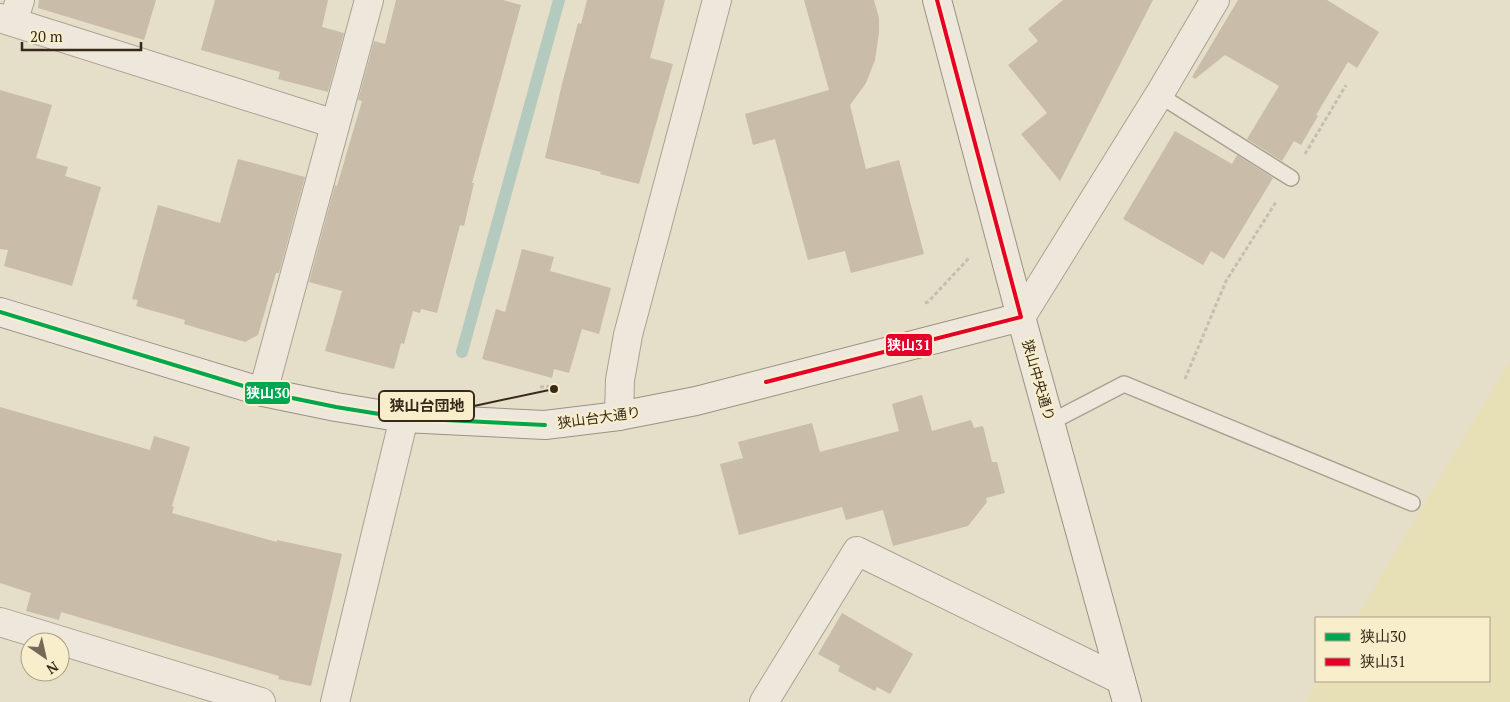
<svg xmlns="http://www.w3.org/2000/svg" width="1510" height="702" font-family="'PT Serif','Noto Sans JP',serif">
<style>
.farmland{fill:#e7e0b7}
.lines{fill:none;stroke-linecap:round;stroke-linejoin:round}
.stream{stroke:#b5cabe;stroke-width:12}
.building{fill:#c9bca9}
.lane-casing{stroke:#a9a292;stroke-width:18}
.street-casing{stroke:#a9a292;stroke-width:30}
.secondary-casing{stroke:#999282;stroke-width:30}
.path{stroke:#c4bfb2;stroke-width:3;stroke-dasharray:4 2.5;stroke-linecap:butt}
.lane{stroke:#ede8db;stroke-width:15}
.street{stroke:#ede8db;stroke-width:28}
.secondary{stroke:#ede8db;stroke-width:28}
.bus-1-casing{stroke:#f8eecc;stroke-width:8}
.bus-2-casing{stroke:#f8eecc;stroke-width:8}
.bus-1{stroke:#00a651;stroke-width:4}
.bus-2{stroke:#e4002b;stroke-width:4}
.labels{text-anchor:middle;dominant-baseline:central;stroke-width:4;stroke-linejoin:round;paint-order:stroke}
.street-label{font-size:14px;fill:#382a1a;stroke:#f8eecc}
.leader{fill:none;stroke:#382a1a;stroke-width:2}
.callout-dot{fill:#382a1a;stroke:#f8eecc;stroke-width:2}
.callout{fill:#f8eecc;stroke:#382a1a;stroke-width:2}
.callout-label{font-size:15px;text-anchor:middle;font-weight:bold;fill:#382a1a}
.line-badge{stroke:#f8eecc;stroke-width:2}
.badge-label{font-size:14px;text-anchor:middle;font-weight:bold;fill:#fff}
</style>
<rect width="100%" height="100%" fill="#e5dec8"/>
<polygon class="farmland" points="1510,361 1510,702 1306,702 1318,681 1489,681 1489,618 1356,618"/>
<g class="lines">
<polyline class="stream" points="462,352 559,0"/>
</g>
<g class="building">
<polygon points="39,0 156,0 144,40 38,8"/>
<polygon points="215,0 328,0 322,27 344,33 328,92 278,79 280,72 201,50"/>
<polygon points="396,0 503,0 521,5 472,183 474,183 464,226 460,225 437,313 421,309 420,313 413,311 404,344 401,343 394,369 325,351 342,291 309,282 335,185 337,186 362,101 358,100 374,41 385,44"/>
<polygon points="587,0 665,0 650,58 673,64 639,184 600,174 601,172 545,158 562,84 578,23 581,24"/>
<polygon points="804,0 874,0 879,18 879,32 875,60 866,83 850,105 866,169 899,160 924,254 851,273 845,251 808,260 775,139 753,145 745,114 829,90"/>
<polygon points="1063,0 1153,0 1060,181 1021,134 1047,113 1008,65 1038,41 1028,29"/>
<polygon points="1238,0 1327,0 1379,32 1357,68 1348,62 1316,115 1318,116 1301,145 1294,141 1282,161 1247,139 1279,86 1225,55 1195,79 1192,77"/>
<polygon points="0,90 52,105 36,158 68,167 65,176 101,187 72,286 4,266 8,250 0,249"/>
<polygon points="1175,131 1232,164 1237,155 1273,178 1224,259 1211,251 1203,265 1123,219"/>
<polygon points="238,159 305,177 279,273 276,273 258,335 245,342 184,324 185,320 136,306 138,300 132,299 158,205 220,223"/>
<polygon points="522,249 554,257 550,271 611,288 599,334 582,329 569,373 554,369 552,378 482,359 496,309 505,312"/>
<polygon points="922,395 932,431 971,420 974,428 983,426 992,462 997,462 1005,493 986,498 987,502 968,526 893,546 883,510 846,520 842,507 739,535 720,464 743,458 738,442 812,423 820,452 899,431 892,404"/>
<polygon points="0,407 150,450 154,436 190,447 172,506 174,507 172,513 277,542 277,540 342,554 311,686 278,679 279,676 61,612 59,620 26,611 31,593 0,583"/>
<polygon points="842,613 913,654 890,694 877,687 875,691 838,671 840,666 818,654"/>
</g>
<g class="lines">
<defs>
<g id="lane">
<polyline points="1159,95 1291,178"/>
<polyline points="1051,422 1124,384 1412,503"/>
</g>
<g id="street">
<polyline points="0,18 335,124"/>
<polyline points="13,22 20,0"/>
<polyline points="1021,317 1159,95 1215,0"/>
<polyline points="263,392 369,0"/>
<polyline points="619,416 620,380 628,335 717,0"/>
<polyline points="0,622 261,702"/>
<polyline points="335,702 404,418"/>
<polyline points="764,702 857,551 1121,680"/>
</g>
<g id="secondary">
<polyline points="937,0 1021,317 1127,702"/>
<polyline points="0,312 263,392 336,407 404,418 545,425 619,416 696,401 1021,317"/>
</g>
</defs>
<use href="#lane" class="lane-casing"/>
<use href="#street" class="street-casing"/>
<use href="#secondary" class="secondary-casing"/>
<g class="path">
<polyline points="1305,154 1346,85"/>
<polyline points="925,303 928,302 969,258"/>
<polyline points="1185,379 1226,281 1276,202"/>
<polyline points="540,387 556,386"/>
</g>
<use href="#lane" class="lane"/>
<use href="#street" class="street"/>
<use href="#secondary" class="secondary"/>
<defs>
<polyline id="bus-1" points="0,312 263,392 336,407 404,418 545,425"/>
<polyline id="bus-2" points="766,382 1021,317 937,0"/>
</defs>
<use href="#bus-1" class="bus-1-casing"/>
<use href="#bus-2" class="bus-2-casing"/>
<use href="#bus-1" class="bus-1"/>
<use href="#bus-2" class="bus-2"/>
</g>
<g class="labels">
<g class="street-label">
<text transform="translate(1039 380) rotate(74)">狭山中央通り</text>
<text transform="translate(599 417) rotate(-8)">狭山台大通り</text>
</g>
</g>
<path class="leader" d="M554 389L474 406"/>
<circle class="callout-dot" cx="554" cy="389" r="5"/>
<rect class="callout" x="379" y="391" width="95" height="30" rx="5"/>
<g class="callout-label">
<text x="427" y="411">狭山台団地</text>
</g>
<g class="line-badge">
<rect x="885" y="333" width="48" height="24" rx="5" fill="#e4002b"/>
<rect x="244" y="381" width="47" height="24" rx="5" fill="#00a651"/>
</g>
<g class="badge-label">
<text x="909" y="350">狭山31</text>
<text x="268" y="398">狭山30</text>
</g>
<rect x="1315" y="617" width="175" height="65" fill="#f8eecc" stroke="#aba085"/>
<rect x="1325" y="633" width="25" height="8" fill="#00a651" stroke="#aba085"/>
<text x="1360" y="642" font-size="15" fill="#382a1a">狭山30</text>
<rect x="1325" y="658" width="25" height="8" fill="#e4002b" stroke="#aba085"/>
<text x="1360" y="667" font-size="15" fill="#382a1a">狭山31</text>
<g transform="translate(45 657) rotate(146)"><circle r="24" fill="#f8eecc" stroke="#aba085"/>
<path d="M0-4L9 19L0 12L-9 19Z" fill="#756957"/>
<text y="-8" font-size="14" font-weight="bold" text-anchor="middle" fill="#382a1a">N</text>
</g>
<path d="M22 42v8h119v-8" fill="none" stroke="#382a1a" stroke-width="2.5"/>
<text x="30" y="42" font-size="15" fill="#382a1a" stroke="#f8eecc" stroke-width="4" paint-order="stroke">20 m</text>
</svg>
